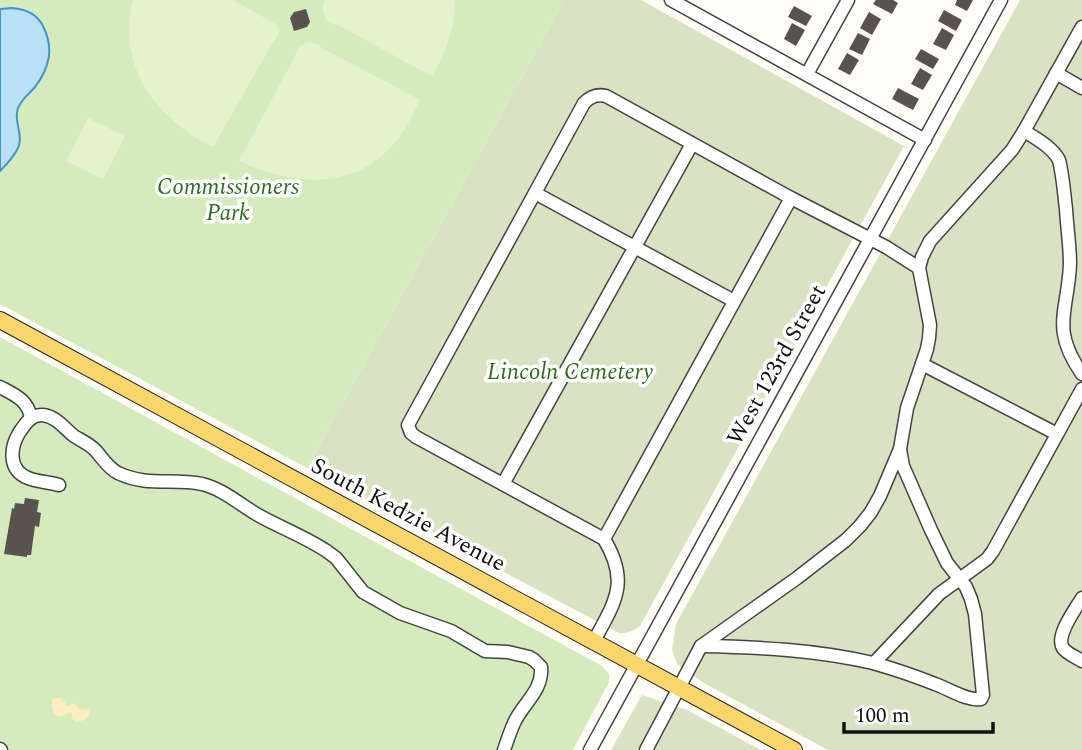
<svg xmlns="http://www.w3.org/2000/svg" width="1082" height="750" font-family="Spectral,serif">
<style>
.green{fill:#d5ebbd}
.sand{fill:#fbeec1}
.cemetery{fill:#d9e3c4}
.pitch{fill:#e6f2cf}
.water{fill:#b9e0f7;stroke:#3f96cf;stroke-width:2}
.building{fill:#5a524d}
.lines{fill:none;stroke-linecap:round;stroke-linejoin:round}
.minor-casing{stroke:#444;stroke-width:15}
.major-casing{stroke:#222;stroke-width:18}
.minor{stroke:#fff;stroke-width:12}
.major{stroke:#f9d66b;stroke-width:16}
.labels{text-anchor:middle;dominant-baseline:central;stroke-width:7;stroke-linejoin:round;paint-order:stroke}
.park-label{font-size:23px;font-style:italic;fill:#2f6b1f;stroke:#fff}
.street-label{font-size:23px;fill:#111;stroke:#fff}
</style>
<rect width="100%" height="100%" fill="#fffdf5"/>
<g class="green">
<polygon points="0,0 564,0 307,468 0,304"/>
<polygon points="0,337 602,666 609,674 609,682 573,750 0,750"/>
</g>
<path class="sand" d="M55,698H62L67,706L75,703L80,710L89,709L90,715L84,720L77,722L73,720L71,713C68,713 65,715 63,716C53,719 51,707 52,700Z"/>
<g class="cemetery">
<polygon points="564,0 641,0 904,146 640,626 632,631 624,633 619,633 307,468"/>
<polygon points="1020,0 1082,0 1082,750 828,750 702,682 677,664 672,650 676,624"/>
<polygon points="642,695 687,710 761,750 611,750"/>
</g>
<g class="pitch">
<path d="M133,0H233L277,25C280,32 278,38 272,44L213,147C156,119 116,65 133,0Z"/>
<path d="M325,0H455C455,27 446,53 432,76L338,25L330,23C324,17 320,9 325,0Z"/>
<path d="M309,42L318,44L322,48L420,100C411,118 402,137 387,151C346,192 286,183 239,161L295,56C297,48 301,45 309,42Z"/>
<polygon points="88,118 125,136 103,179 66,161"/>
</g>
<path class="water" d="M12,8C25,9 37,14 43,26C54,48 50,67 35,87C29,94 22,99 18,108C13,121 23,132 19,145C16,155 7,164 0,171V9Z"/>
<g class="building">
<polygon points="876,0 893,0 898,3 892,14 873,4"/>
<polygon points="957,0 973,0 967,11 955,5"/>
<polygon points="794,6 812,16 806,26 788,17"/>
<polygon points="306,9 310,22 307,27 294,31 290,18 294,12"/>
<polygon points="944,10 962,20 956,31 938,21"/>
<polygon points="869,12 881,19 872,35 860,28"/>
<polygon points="792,23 805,30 796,46 784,39"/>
<polygon points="942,28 954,35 946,50 933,44"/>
<polygon points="858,33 870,39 862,55 849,49"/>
<polygon points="921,49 939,59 933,69 915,59"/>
<polygon points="847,53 859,60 850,75 838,69"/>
<polygon points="920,68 932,75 923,90 911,84"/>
<polygon points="898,88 919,99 913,110 892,99"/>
<polygon points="25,498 39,500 37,512 41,513 39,527 35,526 31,555 27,555 27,557 4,554 12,508 14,509 15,503 24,504"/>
</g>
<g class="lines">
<defs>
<g id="minor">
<polyline points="671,0 925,140"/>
<polyline points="1056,73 1082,88"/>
<polyline points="807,74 848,0"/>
<path d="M1024,131C1037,139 1052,147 1059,160C1063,176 1064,193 1066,209C1067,227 1070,246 1070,264C1068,312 1050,328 1082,374"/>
<polyline points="535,193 734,301"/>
<polyline points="922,364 1057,434"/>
<path d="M0,387C15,395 28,400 31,418"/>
<polyline points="503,484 692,144"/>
<path d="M59,485C49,482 38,482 28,478C8,470 10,448 19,433C25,424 31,414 43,415C57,417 64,428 74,436C82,441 90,444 96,451C103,459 108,468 118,473C148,487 172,478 202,484C223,489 239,504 258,515C281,528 306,537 328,552L336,558L363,592L400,613L451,631L485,651L508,652L529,657L534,660L541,667C543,691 523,703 514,723C510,732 507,741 504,750"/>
<polyline points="604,539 791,198"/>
<path d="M1082,598C1075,610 1055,636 1063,648C1067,654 1076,657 1082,661"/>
<path d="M594,641C615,602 630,582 604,539L416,437L411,433L408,425L584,103C591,96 597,94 606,96L791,198L886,247L919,268"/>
<path d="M701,646C759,647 817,650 873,663C894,669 915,676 935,684C949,689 967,701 981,699L983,695L975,614L971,599L966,587L947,563L931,530L903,466L900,449L907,408L927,349L929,338L930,325L919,268L922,257L930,241L1012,150L1024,131L1082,27"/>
<polyline points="874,663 939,594 987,559 993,551 1082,389"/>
<polyline points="0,749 1,750"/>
<polyline points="590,750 1001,0"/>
<polyline points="646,750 701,646 797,578 846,540 860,526 871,512 880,496 900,449"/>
</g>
<polyline id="major" points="0,320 794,750"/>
</defs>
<use href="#minor" class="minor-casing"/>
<use href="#major" class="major-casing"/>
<use href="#minor" class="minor"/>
<use href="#major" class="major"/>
</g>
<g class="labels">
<g class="park-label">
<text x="228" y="187">Commissioners<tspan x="228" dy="26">Park</tspan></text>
<text x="570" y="372">Lincoln Cemetery</text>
</g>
<g class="street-label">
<text transform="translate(777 365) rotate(-61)">West 123rd Street</text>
<text transform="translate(408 515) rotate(28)">South Kedzie Avenue</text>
</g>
</g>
<path d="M844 722v10h149v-10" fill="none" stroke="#111111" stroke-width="3.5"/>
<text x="855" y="722" font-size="21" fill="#111111" stroke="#ffffff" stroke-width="5" paint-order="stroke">100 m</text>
</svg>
